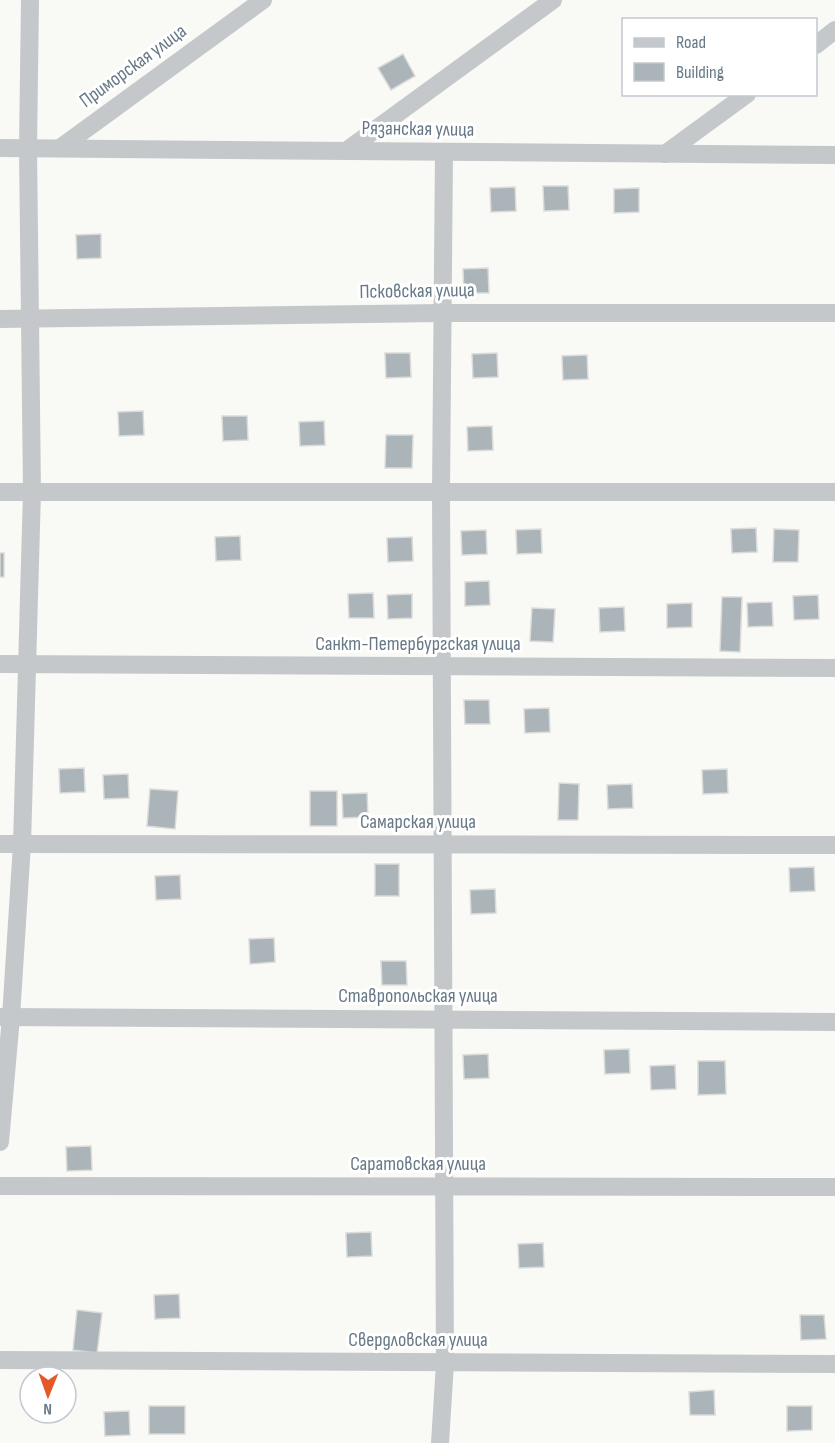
<svg xmlns="http://www.w3.org/2000/svg" width="835" height="1443" font-family="'Sofia Sans Condensed',sans-serif">
<style>
.building{fill:#aab4b9;stroke:#dadad8;stroke-width:1.5}
.lines{fill:none;stroke-linecap:round;stroke-linejoin:round}
.minor{stroke:#c4c8cb;stroke-width:18}
.labels{text-anchor:middle;dominant-baseline:central;stroke-width:6;stroke-linejoin:round;paint-order:stroke}
.street-label{font-size:20px;fill:#677987;stroke:#fff}
</style>
<rect width="100%" height="100%" fill="#f9f9f6"/>
<g class="building">
<polygon points="403,54 415,76 391,90 378,68"/>
<polygon points="543,186 568,186 569,210 544,211"/>
<polygon points="515,187 516,211 491,212 490,188"/>
<polygon points="639,188 639,212 614,213 614,189"/>
<polygon points="101,234 101,258 77,259 76,235"/>
<polygon points="488,268 489,293 464,293 463,269"/>
<polygon points="385,353 410,353 411,377 386,378"/>
<polygon points="497,353 498,377 473,378 472,354"/>
<polygon points="587,355 588,379 563,380 562,356"/>
<polygon points="143,411 144,435 119,436 118,412"/>
<polygon points="222,416 247,416 248,440 223,441"/>
<polygon points="324,421 325,445 300,446 299,422"/>
<polygon points="492,426 493,450 468,451 467,427"/>
<polygon points="386,435 413,435 412,468 385,468"/>
<polygon points="756,528 757,552 732,553 731,529"/>
<polygon points="541,529 542,553 517,554 516,530"/>
<polygon points="774,529 799,530 798,562 773,562"/>
<polygon points="486,530 487,554 462,555 461,531"/>
<polygon points="240,536 241,560 216,561 215,537"/>
<polygon points="412,537 413,561 388,562 387,538"/>
<rect x="0" y="553" width="4" height="24"/>
<polygon points="489,581 490,605 465,606 465,582"/>
<polygon points="373,593 374,618 349,618 348,594"/>
<polygon points="412,594 412,618 388,619 387,595"/>
<polygon points="818,595 819,619 794,620 793,596"/>
<polygon points="722,597 742,597 740,652 720,651"/>
<polygon points="772,602 773,626 748,627 747,603"/>
<polygon points="692,603 692,627 667,628 667,604"/>
<polygon points="624,607 625,631 600,632 599,608"/>
<polygon points="532,608 555,609 553,642 530,641"/>
<polygon points="464,700 489,700 490,724 465,724"/>
<polygon points="549,708 550,732 525,733 524,709"/>
<polygon points="84,768 85,792 60,793 59,769"/>
<polygon points="727,769 728,793 703,794 702,770"/>
<polygon points="128,774 129,798 104,799 103,775"/>
<polygon points="559,783 579,784 578,820 558,820"/>
<polygon points="632,784 633,808 608,809 607,785"/>
<polygon points="150,789 178,791 175,829 147,826"/>
<rect x="310" y="791" width="27" height="35"/>
<polygon points="367,793 368,817 343,818 342,794"/>
<rect x="375" y="864" width="24" height="32"/>
<polygon points="814,867 815,891 790,892 789,868"/>
<polygon points="180,875 181,899 156,900 155,876"/>
<polygon points="495,889 496,913 471,914 470,890"/>
<polygon points="274,938 275,962 250,964 249,939"/>
<polygon points="381,961 406,961 407,985 382,985"/>
<polygon points="629,1049 630,1073 605,1074 604,1050"/>
<polygon points="488,1054 489,1078 464,1079 463,1055"/>
<polygon points="698,1061 725,1061 726,1094 698,1095"/>
<polygon points="675,1065 676,1089 651,1090 650,1066"/>
<polygon points="91,1146 92,1170 67,1171 66,1147"/>
<polygon points="371,1232 372,1256 347,1257 346,1233"/>
<polygon points="543,1243 544,1267 519,1268 518,1244"/>
<polygon points="179,1294 180,1318 155,1319 154,1295"/>
<polygon points="77,1310 102,1313 97,1353 73,1350"/>
<polygon points="800,1315 824,1315 826,1339 801,1340"/>
<polygon points="714,1390 715,1415 690,1415 689,1392"/>
<rect x="149" y="1406" width="36" height="28"/>
<polygon points="787,1406 812,1406 812,1430 787,1431"/>
<polygon points="129,1411 130,1435 105,1436 104,1412"/>
</g>
<g class="lines">
<g class="minor">
<polyline points="816,45 835,30"/>
<polyline points="0,148 835,155"/>
<polyline points="60,148 263,0"/>
<polyline points="346,151 553,0"/>
<polyline points="665,154 747,94"/>
<polyline points="0,319 442,313 835,313"/>
<polyline points="0,492 835,492"/>
<polyline points="0,664 835,668"/>
<polyline points="0,844 835,845"/>
<polyline points="0,1017 835,1022"/>
<polyline points="0,1142 11,1017 22,844 32,492 28,148 30,0"/>
<polyline points="0,1186 835,1187"/>
<polyline points="0,1360 835,1364"/>
<polyline points="440,1443 445,1363 441,491 444,152"/>
</g>
</g>
<g class="labels">
<g class="street-label">
<text transform="translate(133 66) rotate(-36)">Приморская улица</text>
<text transform="translate(418 129) rotate(1)">Рязанская улица</text>
<text transform="translate(417 291) rotate(-1)">Псковская улица</text>
<text x="418" y="644">Санкт-Петербургская улица</text>
<text x="418" y="822">Самарская улица</text>
<text x="418" y="996">Ставропольская улица</text>
<text x="418" y="1164">Саратовская улица</text>
<text x="418" y="1340">Свердловская улица</text>
</g>
</g>
<rect x="622" y="18" width="195" height="78" fill="#ffffff" stroke="#c2c9cf" stroke-width="1.5"/>
<rect x="634" y="38" width="30" height="9" fill="#c4c8cb" stroke="#c2c9cf" stroke-width="1.5"/>
<text x="676" y="48" font-size="18" fill="#677987">Road</text>
<rect x="634" y="63" width="30" height="18" fill="#aab4b9" stroke="#c2c9cf" stroke-width="1.5"/>
<text x="676" y="78" font-size="18" fill="#677987">Building</text>
<g transform="translate(48 1395) rotate(181)"><circle r="28" fill="#ffffff" stroke="#c2c9cf" stroke-width="1.5"/>
<path d="M0-4.5L10 22L0 15L-10 22Z" fill="#e5582a"/>
<text y="-9" font-size="16" font-weight="bold" text-anchor="middle" fill="#677987">N</text>
</g>
</svg>
